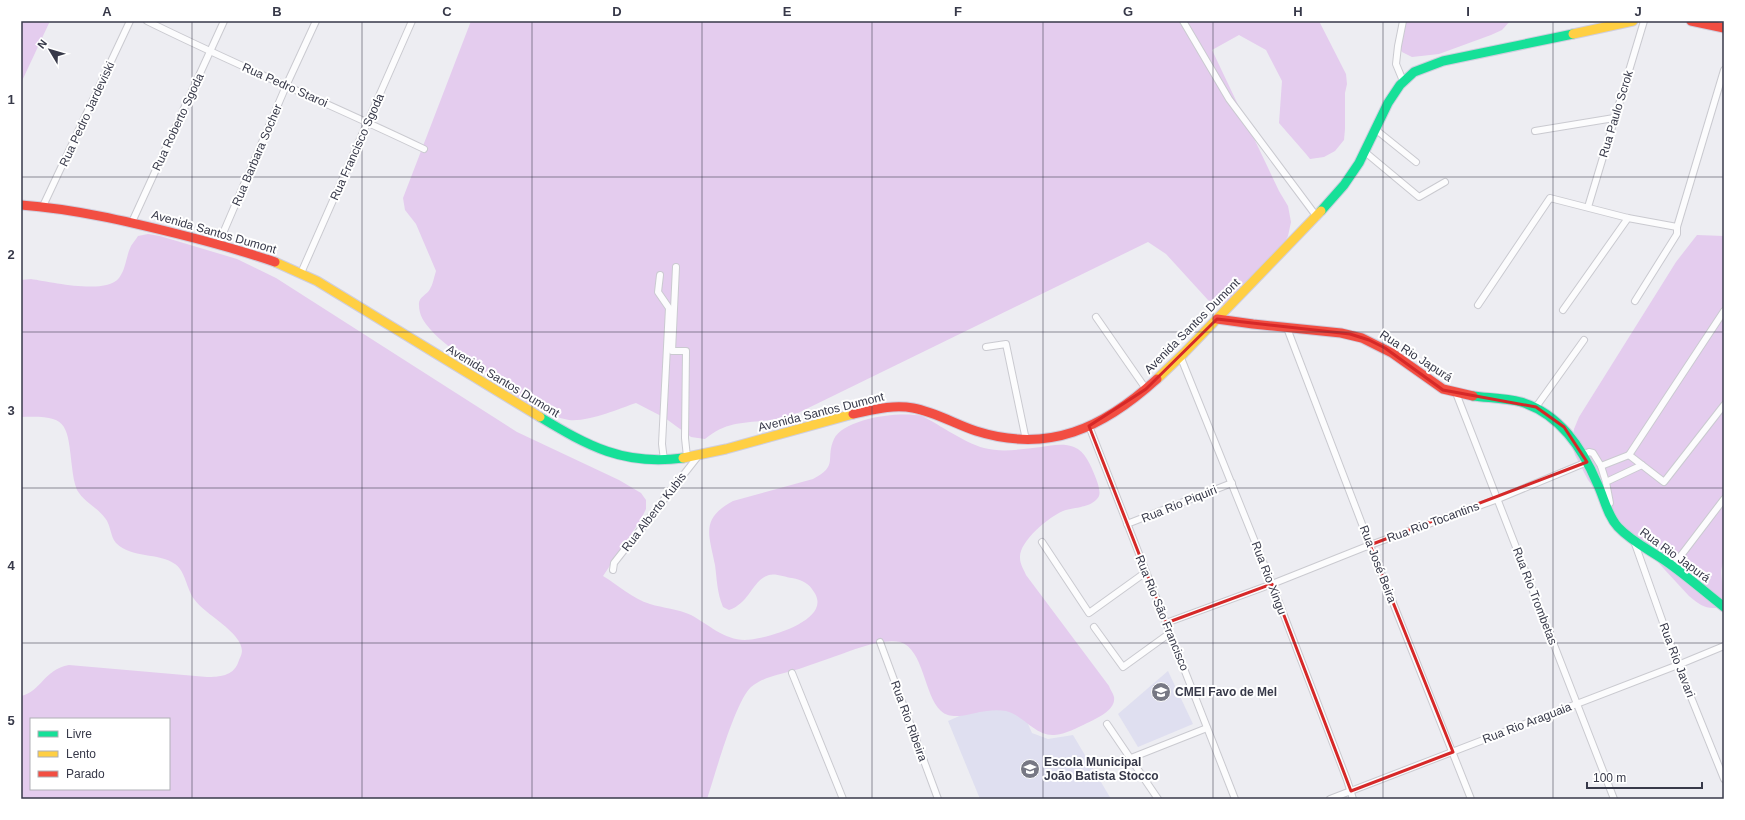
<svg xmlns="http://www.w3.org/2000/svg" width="1745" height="820" font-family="Helvetica,sans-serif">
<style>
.education{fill:#dfdff0}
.green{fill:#e4ccee;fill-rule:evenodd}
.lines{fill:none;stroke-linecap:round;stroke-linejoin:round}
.street-casing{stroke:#cacad0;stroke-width:8}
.fast-casing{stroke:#cfcede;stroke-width:11}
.slow-casing{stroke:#cfcede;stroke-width:11}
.jam-casing{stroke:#cfcede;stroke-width:11}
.street{stroke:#fcfcfd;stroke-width:6}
.fast{stroke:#16e098;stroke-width:9}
.slow{stroke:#ffcf43;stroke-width:9}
.jam{stroke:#f24e42;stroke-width:9}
.marked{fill:none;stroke:#d62828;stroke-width:3;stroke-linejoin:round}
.grid{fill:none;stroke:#373949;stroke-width:1;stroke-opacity:0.55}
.labels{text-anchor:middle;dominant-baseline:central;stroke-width:4;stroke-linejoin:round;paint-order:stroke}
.street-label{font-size:12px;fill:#373949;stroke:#fff}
.poi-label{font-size:12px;font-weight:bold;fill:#373949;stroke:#fff;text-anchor:start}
.neatline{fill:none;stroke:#373949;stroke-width:1.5}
.grid-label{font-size:13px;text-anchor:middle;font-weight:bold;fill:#373949}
</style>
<rect width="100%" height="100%" fill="#ededf2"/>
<g class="education">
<polygon points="1168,671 1193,724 1138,747 1118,714"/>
<polygon points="1014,692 1032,733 1048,739 1073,735 1111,799 980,799 948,721"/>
</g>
<g class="green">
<polygon points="21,21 50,21 21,83"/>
<path d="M471,21H1319L1346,74L1347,84L1345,93V129L1344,140L1335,151L1324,157L1310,159L1306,154L1279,123L1282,81L1266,50L1239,35L1212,50L1279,191L1288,206L1291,222L1288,236L1275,260L1226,304H1216L1208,300L1166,254L1148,242L798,413C789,415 779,419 770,420C745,423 726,421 705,439L691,437L665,418L636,403C618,409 589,422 569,420C534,415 498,383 470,362C457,352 441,342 430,329C424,322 419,315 419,305C418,297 427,295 430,289C433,284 434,277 436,271L416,224L405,210L403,198Z"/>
<polygon points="1405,21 1510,21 1502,30 1491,35 1439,54 1412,57 1402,52 1398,45"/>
<path d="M148,234L160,236L237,259L276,278L517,432L619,480L641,493L646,500V509L640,521L603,576C618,585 633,599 650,604C663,608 678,609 691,615C708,624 724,640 745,640C763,640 834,621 814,592C809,583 802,580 792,578C785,577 775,573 769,575C752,580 750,603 729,610L723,607C717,593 717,580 715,565C709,534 700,519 733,501L813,479C839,466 825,458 834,439C844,418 901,411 922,416C940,425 965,443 984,448C1003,453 1022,449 1041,447C1052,445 1064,443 1074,447C1085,451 1091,466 1095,476C1097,481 1101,491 1099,496C1093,508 1074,507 1063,511C1049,517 1019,541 1020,558C1020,564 1024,570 1026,575L1109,686C1110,689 1113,693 1114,697C1116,710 1097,718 1087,723C1077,728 1066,734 1054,735C1035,736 1023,715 1006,711C1000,710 993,710 987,711C973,712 953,722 941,711C924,696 924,649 900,642C882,638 853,650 836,656C824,660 811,665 799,669C783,674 764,676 751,687C735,702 715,775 707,799H21V696C42,691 43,670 69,665L207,677C219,677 233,676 238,663C239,659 242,655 242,651C242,632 204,614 194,599C186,588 186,572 175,564C158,552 132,559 116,543C110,536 111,525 105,518C97,507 84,502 77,490C74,483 73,475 72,467C67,423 68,415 21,417V280L31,279C51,282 106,295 119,278C126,269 126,256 131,246C133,243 136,239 138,236ZM31,719H169V789H31Z"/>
<path d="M1697,235L1724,236V561C1717,574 1727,592 1722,607C1707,610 1701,606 1689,596L1617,518L1588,480L1575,455L1572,443L1574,429L1579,417L1676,262Z"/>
</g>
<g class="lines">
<defs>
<g id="street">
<path d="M147,21C238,66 332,105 424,149"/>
<polyline points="1183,21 1229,99 1317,217"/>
<polyline points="1403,81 1396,64 1398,46 1403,21"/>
<polyline points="1375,129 1416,162"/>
<polyline points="1535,131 1614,118"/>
<polyline points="1365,152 1419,197 1445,182"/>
<polyline points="43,206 130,21"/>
<polyline points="1588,207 1644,21"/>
<polyline points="132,222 224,21"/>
<polyline points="218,245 286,86 316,21"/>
<polyline points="676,267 672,351 686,351 685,438 687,457"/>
<polyline points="301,273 412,21"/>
<polyline points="660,275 658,292 669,308 662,444 664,460"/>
<polyline points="1635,301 1677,234 1677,227 1724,70"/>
<polyline points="1478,305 1550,198 1628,218 1677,227"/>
<polyline points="1563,310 1628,218"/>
<polyline points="1724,311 1629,455 1664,482 1724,405"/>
<polyline points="1096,317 1146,389"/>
<polyline points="1287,328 1370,545 1471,799"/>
<polyline points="986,347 1006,344 1026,440"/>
<polyline points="1181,358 1272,584 1347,780 1353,799"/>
<polyline points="1456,393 1614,799"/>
<polyline points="1536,407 1584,340"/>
<polyline points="1089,426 1235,799"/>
<polyline points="1582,455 1589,452 1593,453 1601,466 1629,455"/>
<polyline points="1601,466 1606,482"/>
<polyline points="1606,505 1610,503 1606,482 1642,465"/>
<polyline points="1127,524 1232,483"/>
<polyline points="1634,541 1678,665 1724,779"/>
<polyline points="1042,542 1089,613 1146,572"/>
<polyline points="1673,566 1724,499"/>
<polyline points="613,570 614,563 699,455"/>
<polyline points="1166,623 1272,584 1370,545 1498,499 1587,462"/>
<polyline points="1094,627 1123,667 1170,633"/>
<polyline points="880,642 938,799"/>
<polyline points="792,673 843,799"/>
<polyline points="1107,724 1158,799"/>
<polyline points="1131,758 1207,728"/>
<polyline points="1330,799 1678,665 1724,646"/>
</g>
<g id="fast">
<polyline points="1321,211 1344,185 1359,163 1388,103 1400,85 1414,72 1443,61 1573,34"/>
<path d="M1473,396C1488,398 1505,398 1521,402C1560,414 1582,448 1597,483C1604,497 1607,515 1618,527C1632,542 1650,550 1667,562C1687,576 1705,592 1724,607"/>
<path d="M540,417C588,446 624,466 683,458"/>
</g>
<g id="slow">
<polyline points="1573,34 1633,21"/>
<polyline points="275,262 317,281 540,417"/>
<polyline points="1157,379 1184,353 1321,211"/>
<polyline points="683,458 726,449 853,414"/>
</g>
<g id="jam">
<polyline points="1691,21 1724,28"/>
<path d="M21,205C74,209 126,221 178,234C210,242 243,251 275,262"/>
<polyline points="1217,319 1253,324 1341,333 1362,338 1392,353 1443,389 1473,396"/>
<path d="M853,414C872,410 893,404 913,408C935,412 955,424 976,431C1049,454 1103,428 1157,379"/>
</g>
</defs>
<use href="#street" class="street-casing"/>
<use href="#fast" class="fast-casing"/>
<use href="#slow" class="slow-casing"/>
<use href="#jam" class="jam-casing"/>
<use href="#street" class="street"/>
<use href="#fast" class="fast"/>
<use href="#slow" class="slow"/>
<use href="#jam" class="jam"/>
</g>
<path class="marked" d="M1217,319L1350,334L1369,340L1385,348L1443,390L1536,407L1564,427L1587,462L1370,545L1453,752L1351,791L1272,584L1166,623L1089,426L1146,389Z"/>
<path class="grid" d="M192,21V799M362,21V799M532,21V799M702,21V799M872,21V799M1043,21V799M1213,21V799M1383,21V799M1553,21V799M21,177H1724M21,332H1724M21,488H1724M21,643H1724"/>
<defs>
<symbol id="school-disc" viewBox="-11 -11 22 22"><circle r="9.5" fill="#777884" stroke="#fff"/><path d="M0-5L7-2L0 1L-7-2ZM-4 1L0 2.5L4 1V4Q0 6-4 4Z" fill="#fff"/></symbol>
</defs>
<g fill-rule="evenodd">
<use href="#school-disc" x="1150" y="681" width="22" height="22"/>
<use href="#school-disc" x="1019" y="758" width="22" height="22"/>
</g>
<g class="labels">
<g class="street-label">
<text transform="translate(285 85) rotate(24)">Rua Pedro Staroi</text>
<text transform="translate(87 114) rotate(-65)">Rua Pedro Jardeviski</text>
<text transform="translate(1616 114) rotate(-73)">Rua Paulo Scrok</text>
<text transform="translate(178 122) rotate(-65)">Rua Roberto Sgoda</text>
<text transform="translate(357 147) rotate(-66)">Rua Francisco Sgoda</text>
<text transform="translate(257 155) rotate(-67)">Rua Barbara Socher</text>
<text transform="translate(214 232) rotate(16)">Avenida Santos Dumont</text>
<text transform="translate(1192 326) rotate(-45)">Avenida Santos Dumont</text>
<text transform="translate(1416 356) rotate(33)">Rua Rio Japurá</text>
<text transform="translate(503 381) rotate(31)">Avenida Santos Dumont</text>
<text transform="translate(821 412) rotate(-14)">Avenida Santos Dumont</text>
<text transform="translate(1179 504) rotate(-22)">Rua Rio Piquiri</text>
<text transform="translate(654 512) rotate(-52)">Rua Alberto Kubis</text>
<text transform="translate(1433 522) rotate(-20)">Rua Rio Tocantins</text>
<text transform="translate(1675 555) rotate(36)">Rua Rio Japurá</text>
<text transform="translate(1378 564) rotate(69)">Rua José Beira</text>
<text transform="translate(1269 578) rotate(69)">Rua Rio Xingu</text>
<text transform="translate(1535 596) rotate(69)">Rua Rio Trombetas</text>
<text transform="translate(1162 613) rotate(68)">Rua Rio São Francisco</text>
<text transform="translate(1677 660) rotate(69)">Rua Rio Javari</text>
<text transform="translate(909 721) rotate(70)">Rua Rio Ribeira</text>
<text transform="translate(1527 723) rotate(-21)">Rua Rio Araguaia</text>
</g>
<g class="poi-label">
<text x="1175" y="692">CMEI Favo de Mel</text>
<text x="1044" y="762">Escola Municipal<tspan x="1044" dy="14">João Batista Stocco</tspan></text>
</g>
</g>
<rect width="1745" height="820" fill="none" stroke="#ffffff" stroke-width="44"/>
<rect x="30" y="718" width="140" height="72" fill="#ffffff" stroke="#afb0b6"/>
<rect x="38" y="731" width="20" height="6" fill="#16e098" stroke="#afb0b6"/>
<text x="66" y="738" font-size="12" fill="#373949">Livre</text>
<rect x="38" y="751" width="20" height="6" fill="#ffcf43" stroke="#afb0b6"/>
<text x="66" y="758" font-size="12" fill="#373949">Lento</text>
<rect x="38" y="771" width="20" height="6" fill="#f24e42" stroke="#afb0b6"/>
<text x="66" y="778" font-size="12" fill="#373949">Parado</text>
<g transform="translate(50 50) rotate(308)" stroke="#ffffff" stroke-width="3" paint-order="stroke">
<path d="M0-3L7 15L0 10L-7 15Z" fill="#373949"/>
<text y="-6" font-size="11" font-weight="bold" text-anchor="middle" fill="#373949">N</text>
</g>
<path d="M1587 782v6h115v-6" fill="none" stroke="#373949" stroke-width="2"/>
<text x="1593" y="782" font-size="12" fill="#373949" stroke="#ffffff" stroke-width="3" paint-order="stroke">100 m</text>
<rect x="22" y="22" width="1701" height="776" class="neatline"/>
<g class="grid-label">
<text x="107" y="16">A</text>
<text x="277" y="16">B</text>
<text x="447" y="16">C</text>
<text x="617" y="16">D</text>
<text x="787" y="16">E</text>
<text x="958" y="16">F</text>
<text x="1128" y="16">G</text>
<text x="1298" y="16">H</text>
<text x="1468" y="16">I</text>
<text x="1638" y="16">J</text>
<text x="11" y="104">1</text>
<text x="11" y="259">2</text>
<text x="11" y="415">3</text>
<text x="11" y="570">4</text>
<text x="11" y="725">5</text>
</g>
</svg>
